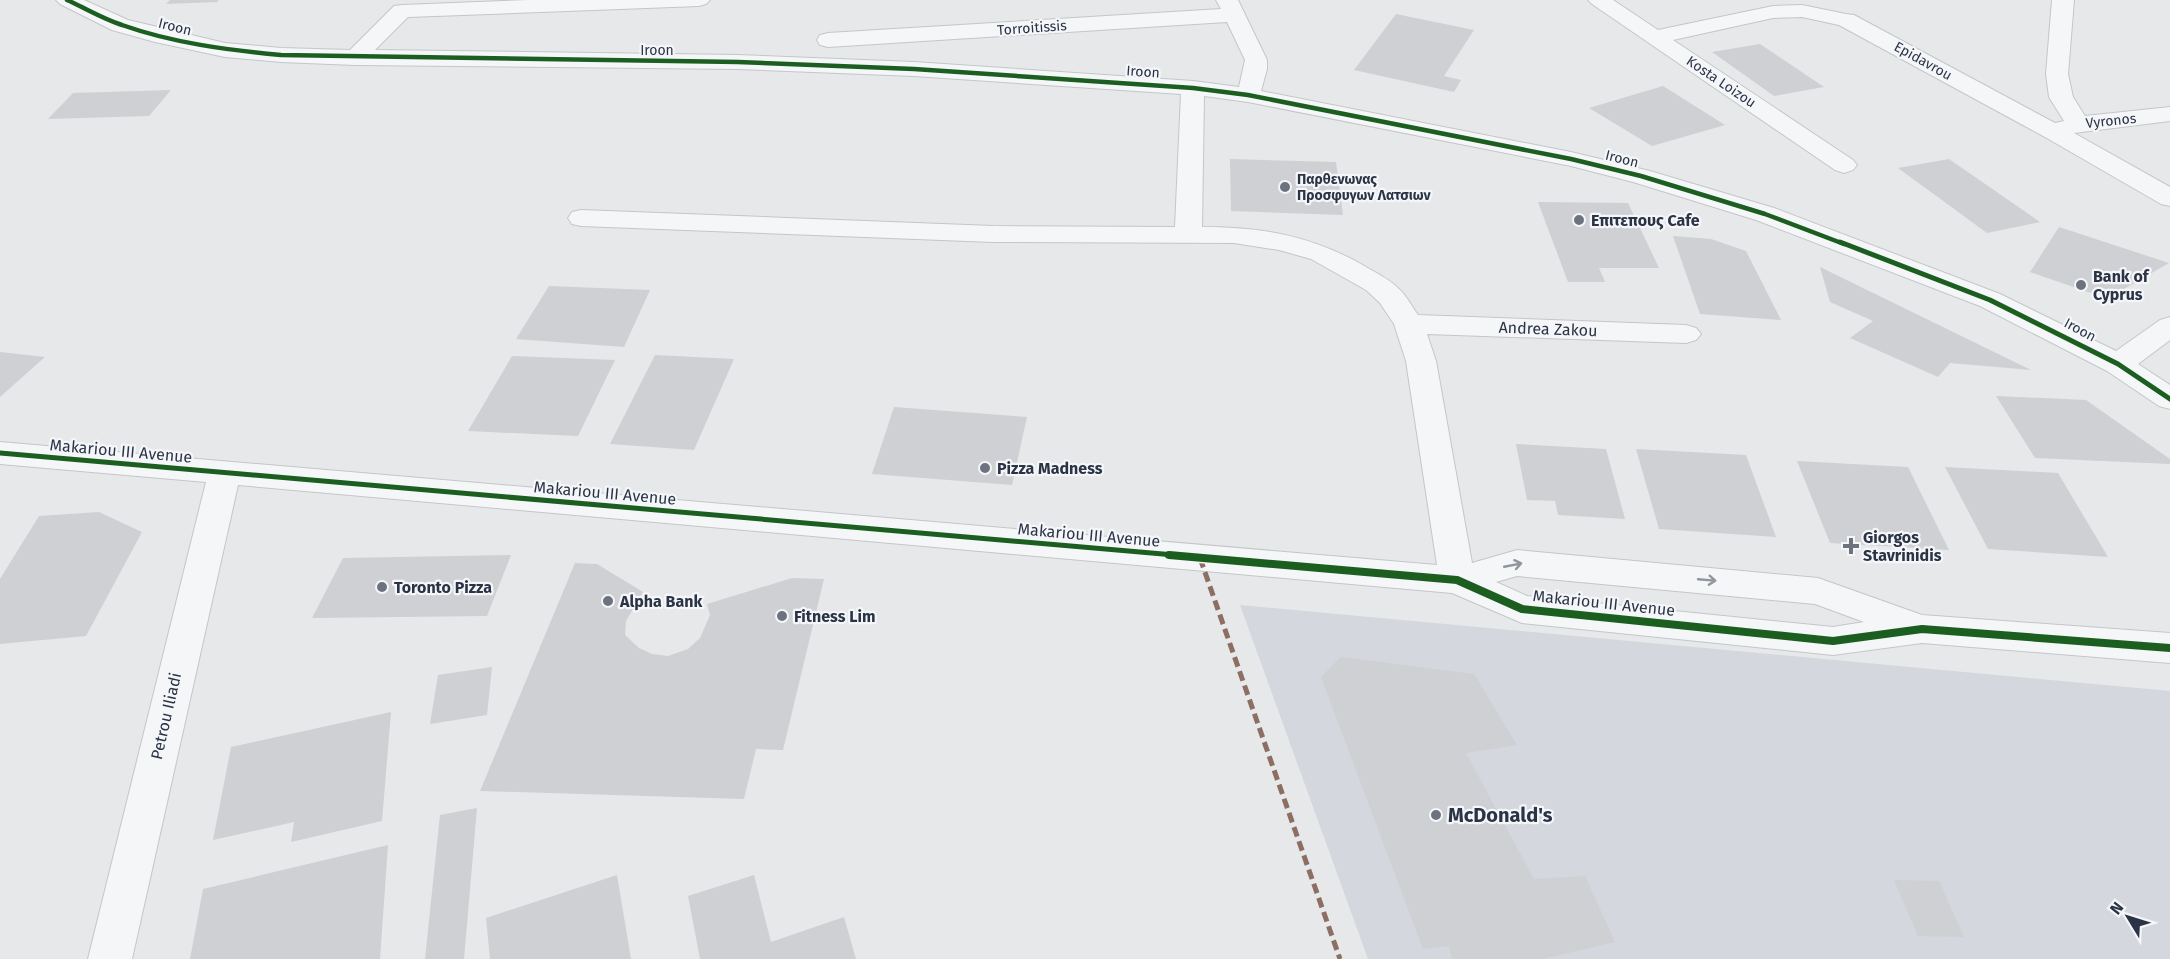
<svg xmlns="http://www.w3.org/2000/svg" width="2170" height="959" font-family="'Fira Sans',sans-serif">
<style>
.built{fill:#d4d7dd}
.building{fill:#ced0d3}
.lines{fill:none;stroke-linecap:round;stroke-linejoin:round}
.minor-casing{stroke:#c4c6c8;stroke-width:2}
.minor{fill:#f5f6f7;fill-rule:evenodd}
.quiet{stroke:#8d6e63;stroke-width:5;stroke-dasharray:10 5;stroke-linecap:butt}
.cycleway-far2-casing{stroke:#f4f6f9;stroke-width:8}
.cycleway-far1-casing{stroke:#f4f6f9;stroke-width:9}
.cycleway-casing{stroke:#f4f6f9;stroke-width:11}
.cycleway-far2{stroke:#1b5e20;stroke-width:4.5}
.cycleway-far1{stroke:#1b5e20;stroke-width:5}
.cycleway{stroke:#1b5e20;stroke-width:8}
.oneway{stroke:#90959e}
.poi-dot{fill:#6c737f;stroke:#f4f6f9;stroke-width:2}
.labels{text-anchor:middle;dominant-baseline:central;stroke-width:4.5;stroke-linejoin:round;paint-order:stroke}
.far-street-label{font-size:14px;fill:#2b3445;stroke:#f4f6f9}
.far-poi-label{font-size:14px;font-weight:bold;fill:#2b3445;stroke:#f4f6f9;text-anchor:start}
.poi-label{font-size:16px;font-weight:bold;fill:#2b3445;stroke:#f4f6f9;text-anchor:start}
.street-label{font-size:16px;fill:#2b3445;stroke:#f4f6f9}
.near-poi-label{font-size:20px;font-weight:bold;fill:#2b3445;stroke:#f4f6f9;text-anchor:start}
</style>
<rect width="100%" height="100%" fill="#e6e8ea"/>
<polygon class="built" points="1240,605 2170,691 2170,959 1368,959"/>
<g class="building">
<polygon points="170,0 218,0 218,2 166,4"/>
<polygon points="1396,14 1474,30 1444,76 1461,80 1454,92 1354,70"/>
<polygon points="1760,44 1824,87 1774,96 1712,52"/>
<polygon points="1663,86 1725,125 1652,146 1589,108"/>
<polygon points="171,90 149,116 48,119 73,93"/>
<polygon points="1230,159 1336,162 1343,215 1231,211"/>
<polygon points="1949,159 2040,222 1987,233 1898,168"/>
<polygon points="1538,202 1628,203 1659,268 1599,268 1605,282 1568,282"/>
<polygon points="2059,227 2169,263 2117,293 2091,293 2030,272"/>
<polygon points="1673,236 1711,239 1746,251 1781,320 1700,314"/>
<polygon points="1820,267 2031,370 1950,363 1938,377 1850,338 1873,321 1830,302"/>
<polygon points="549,286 650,290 624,347 516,339"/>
<polygon points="0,352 45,357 0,397"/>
<polygon points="655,355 734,359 694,450 610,444"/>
<polygon points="512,356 615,360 578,436 468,431"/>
<polygon points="1996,396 2086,400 2170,459 2170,464 2035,458"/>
<polygon points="894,407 1027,417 1012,485 872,474"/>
<polygon points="1516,444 1606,449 1625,519 1558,515 1555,501 1527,500"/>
<polygon points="1636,449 1746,455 1776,537 1659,529"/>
<polygon points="1797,461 1908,467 1949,550 1830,543"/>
<polygon points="1945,467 2058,473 2108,557 1988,549"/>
<polygon points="99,512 142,532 86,636 0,644 0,579 39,516"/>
<polygon points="511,555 487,616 312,618 343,558"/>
<polygon points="575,563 597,564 643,592 626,621 625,635 639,648 652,654 668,656 688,649 700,638 710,615 707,604 792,578 824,579 783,750 756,749 744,799 480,791"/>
<polygon points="1341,657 1474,674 1517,745 1466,753 1534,879 1585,876 1615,942 1543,959 1452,959 1449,946 1423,949 1321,677"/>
<polygon points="492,667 487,715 430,724 438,675"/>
<polygon points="391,712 382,821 291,842 294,822 213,840 231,747"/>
<polygon points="477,808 464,959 425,959 440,815"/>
<polygon points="388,845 380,959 190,959 203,889"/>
<polygon points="617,875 631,959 490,959 486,918"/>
<polygon points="754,875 771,942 844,917 856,959 700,959 688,896"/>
<polygon points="1894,880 1939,881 1964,937 1918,936"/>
</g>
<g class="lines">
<defs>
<g id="minor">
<path d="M56,0H84L128,20L225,43L281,48L350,50L394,6L402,5L528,0H710L706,4L699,6L408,17L375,50L738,55L914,62L1193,81L1239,87L1245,60L1227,22L828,47L820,45L817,40L820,35L828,33L1221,9L1216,0H1238L1267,60V69L1261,91L1571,152L1650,171L1774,208L2000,294L2116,351L2160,320L2170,317V340L2138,364L2170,385V409L2159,406L2107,371L1980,306L1756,220L1633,182L1571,166L1248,102L1204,96L1202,227C1260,227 1309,235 1361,264C1374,272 1388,278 1399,289C1407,296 1412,307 1418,315L1686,325L1696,328L1701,334L1696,340L1686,343L1427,334L1436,361L1472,563L1517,550L1818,578L1922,615L2170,633V663L1922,643L1833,655L1522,623L1452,593L238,485L132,959H88L206,482L0,464V442L1437,565L1406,361L1394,324L1380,303L1366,290L1311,259L1279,250L1234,243L993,242L581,226L572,224L568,218L572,212L581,210L993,226L1175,227L1181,94L914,76L738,69L355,65L281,62L225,57L155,42L112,30L60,4ZM1517,576L1815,604L1864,622L1833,627L1527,596L1496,582Z"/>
<polygon points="1588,0 1613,0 1658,30 1773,6 1802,5 1846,14 1854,15 2055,123 2064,121 2049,97 2046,74 2052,0 2074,0 2068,74 2073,97 2085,116 2170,107 2170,121 2074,133 2170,187 2170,206 2161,204 2045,137 1839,25 1802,17 1773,18 1673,40 1853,160 1857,165 1853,170 1844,173 1835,170 1592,4"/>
</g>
</defs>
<use href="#minor" class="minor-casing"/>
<use href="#minor" class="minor"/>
<polyline class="quiet" points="1200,558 1340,959"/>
<defs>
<path id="cycleway-far2" d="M67,0C85,8 103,19 122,25C173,43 227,50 281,55L738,62L914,69L1193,88L1248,95L1571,159L1641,176L1765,214L1844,244"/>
<g id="cycleway-far1">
<polyline points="1840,242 1990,300 2118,364 2170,399"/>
<polyline points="0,453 1186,556"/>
</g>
<polyline id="cycleway" points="1169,555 1457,580 1522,609 1833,641 1922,629 2170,648"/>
</defs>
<use href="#cycleway-far2" class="cycleway-far2-casing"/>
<use href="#cycleway-far1" class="cycleway-far1-casing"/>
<use href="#cycleway" class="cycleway-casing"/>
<use href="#cycleway-far2" class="cycleway-far2"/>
<use href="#cycleway-far1" class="cycleway-far1"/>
<use href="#cycleway" class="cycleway"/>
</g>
<defs><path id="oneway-shaft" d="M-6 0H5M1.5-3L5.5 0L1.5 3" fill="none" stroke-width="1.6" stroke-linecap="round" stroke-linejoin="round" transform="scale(1.5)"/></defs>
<g class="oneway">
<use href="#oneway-shaft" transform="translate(1513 565) rotate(-11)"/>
<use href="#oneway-shaft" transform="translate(1707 580) rotate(5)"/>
</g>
<g class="poi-dot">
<circle cx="1285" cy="187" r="6"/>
<circle cx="1579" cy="220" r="6"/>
<circle cx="2081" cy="285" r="6"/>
<circle cx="985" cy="468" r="6"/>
<path d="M1848 537h6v6h6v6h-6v6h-6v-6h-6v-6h6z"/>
<circle cx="382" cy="587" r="6"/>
<circle cx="608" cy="601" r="6"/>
<circle cx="782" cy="616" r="6"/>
<circle cx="1436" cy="815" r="6"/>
</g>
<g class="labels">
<g class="far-street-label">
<text transform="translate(175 27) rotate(14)">Iroon</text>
<text transform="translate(1032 28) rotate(-4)">Torroitissis</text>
<text x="657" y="50">Iroon</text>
<text transform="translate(1923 61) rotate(29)">Epidavrou</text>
<text transform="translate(1143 72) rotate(4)">Iroon</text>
<text transform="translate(1721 82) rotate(34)">Kosta Loizou</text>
<text transform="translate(2111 121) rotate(-6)">Vyronos</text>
<text transform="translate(1622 159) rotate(14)">Iroon</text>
<text transform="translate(2080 330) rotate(28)">Iroon</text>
</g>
<g class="far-poi-label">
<text x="1297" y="179">Παρθενωνας<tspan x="1297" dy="16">Προσφυγων Λατσιων</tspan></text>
</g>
<g class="poi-label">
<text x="1591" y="220">Επιτεπους Cafe</text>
<text x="2093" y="276">Bank of<tspan x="2093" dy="18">Cyprus</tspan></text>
<text x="997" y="468">Pizza Madness</text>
<text x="1863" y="537">Giorgos<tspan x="1863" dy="18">Stavrinidis</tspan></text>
<text x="394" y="587">Toronto Pizza</text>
<text x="620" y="601">Alpha Bank</text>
<text x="794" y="616">Fitness Lim</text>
</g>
<g class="street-label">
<text transform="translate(1548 329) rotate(2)">Andrea Zakou</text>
<text transform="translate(121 451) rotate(5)">Makariou III Avenue</text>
<text transform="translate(605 493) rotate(5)">Makariou III Avenue</text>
<text transform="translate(1089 535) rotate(5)">Makariou III Avenue</text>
<text transform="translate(1604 603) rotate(6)">Makariou III Avenue</text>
<text transform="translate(166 716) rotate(-77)">Petrou Iliadi</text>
</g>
<g class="near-poi-label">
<text x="1448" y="815">McDonald's</text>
</g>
</g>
<g transform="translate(2128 917) rotate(308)" stroke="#f4f6f9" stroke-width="4.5" paint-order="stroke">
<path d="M0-4.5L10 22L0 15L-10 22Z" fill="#2b3445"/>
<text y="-9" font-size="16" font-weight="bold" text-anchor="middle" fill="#2b3445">N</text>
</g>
</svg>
